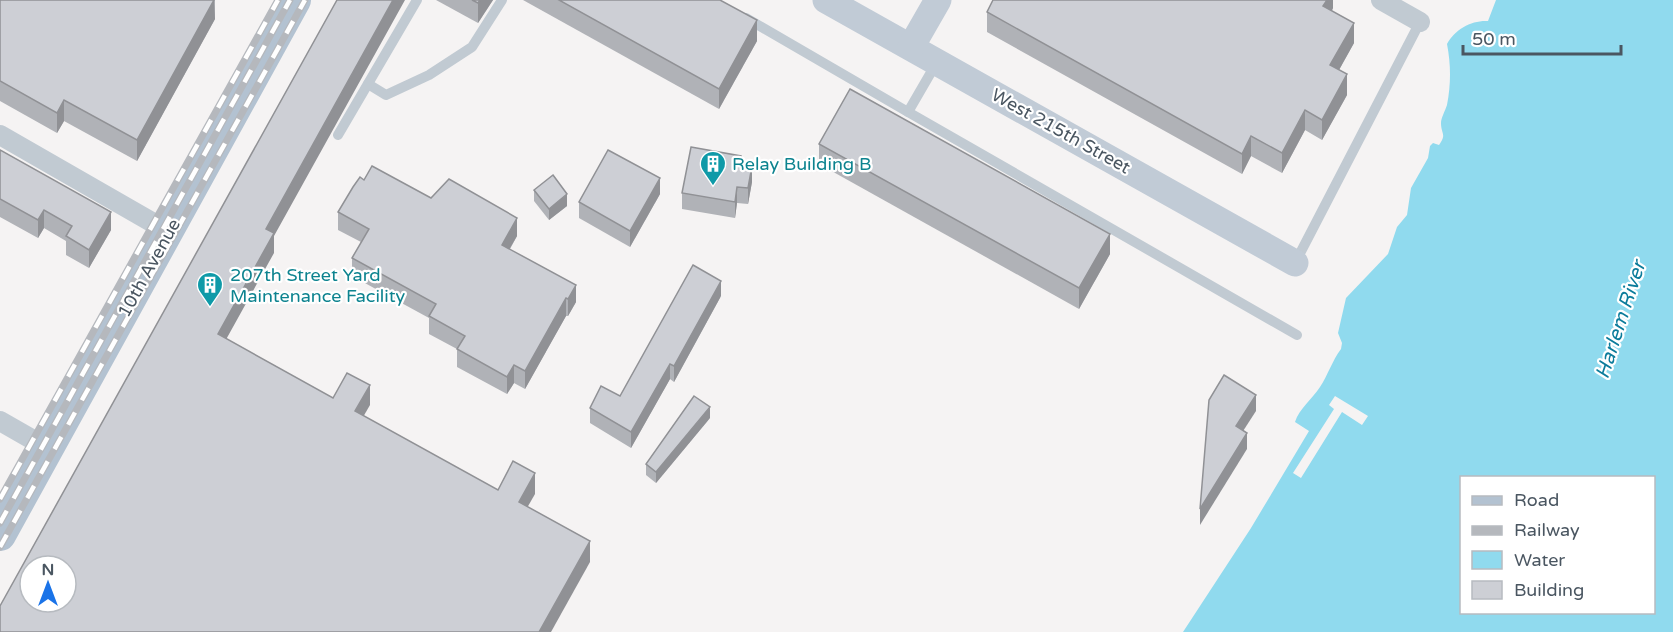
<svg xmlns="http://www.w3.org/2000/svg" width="1673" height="632" font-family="'Varela Round',sans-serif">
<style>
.water{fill:#90daee;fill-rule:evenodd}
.pier{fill:#f5f3f3}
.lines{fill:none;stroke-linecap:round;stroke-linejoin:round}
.lane{stroke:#c1cad2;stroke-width:10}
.street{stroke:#c1cad2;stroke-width:20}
.secondary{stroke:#c1cbd6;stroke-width:27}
.primary{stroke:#b3c2d1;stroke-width:32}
.rail-casing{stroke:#b5b8bd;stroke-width:7}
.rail{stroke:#fff;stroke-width:4.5;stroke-dasharray:14;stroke-linecap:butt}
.wall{fill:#b0b2b7}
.shaded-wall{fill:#909195}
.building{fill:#cdcfd5;stroke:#909195;stroke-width:1.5;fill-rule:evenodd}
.labels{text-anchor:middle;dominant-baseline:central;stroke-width:4.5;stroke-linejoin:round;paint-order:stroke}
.street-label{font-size:18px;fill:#4a5661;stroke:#fff}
.culture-label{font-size:18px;fill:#0d838f;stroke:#fff;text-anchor:start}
.water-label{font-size:20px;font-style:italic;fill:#0c7c9b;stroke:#fff}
</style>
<rect width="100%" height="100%" fill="#f5f3f3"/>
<path class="water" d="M1496,0H1673V632H1183L1251,528L1309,431L1295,422C1299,409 1312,399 1320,387C1328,375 1332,361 1341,349L1342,343L1338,333L1346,298L1388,254L1397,227L1407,215L1411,188L1428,158L1430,146L1433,143L1439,145C1447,134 1441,134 1441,123C1441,118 1445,111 1447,105C1451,84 1451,65 1447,44C1455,29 1472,20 1488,21ZM1462,478H1654V612H1462Z"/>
<polygon class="pier" points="1335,396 1368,416 1362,425 1342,412 1301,478 1293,473 1334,409 1329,405"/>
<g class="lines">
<g class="lane">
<polyline points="746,18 908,112 937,62"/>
<polyline points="368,84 386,95 429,75 472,47 502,0"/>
<polyline points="908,112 1297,335"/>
<polyline points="338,135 417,0"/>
<polyline points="1295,263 1420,22"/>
</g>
<g class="street">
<polyline points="1381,0 1420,22"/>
<polyline points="0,135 169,232"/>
<polyline points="0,421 49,449"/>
</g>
<g class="secondary">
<polyline points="826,0 1295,263"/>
<polyline points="911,47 938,0"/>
</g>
<polyline class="primary" points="0,535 295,0"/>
<defs>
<g id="rail">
<polyline points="0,499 278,0"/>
<polyline points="0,523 290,0"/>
<polyline points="0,547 305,0"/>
</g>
</defs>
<use href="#rail" class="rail-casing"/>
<use href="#rail" class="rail"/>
</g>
<g class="wall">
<polygon points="0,0 215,0 215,19 137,161 64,121 57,133 0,101"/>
<polygon points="436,0 493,0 478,23"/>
<polygon points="523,0 720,0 757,41 719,109"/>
<polygon points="1333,0 1333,8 1332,11 1354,43 1339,70 1347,95 1322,140 1305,130 1282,173 1251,156 1242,174 987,32 987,12"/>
<polygon points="819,144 1110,254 1079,309 819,164"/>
<polygon points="0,150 111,230 89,268 66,255 66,241 44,228 38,238 0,217"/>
<polygon points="741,163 752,182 748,204 737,203 735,218 682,209 682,193"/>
<polygon points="364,180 431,198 517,236 510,249 576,302 568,316 566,316 525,389 514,383 507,394 457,367 457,349 429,334 429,318 352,276 352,258 361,242 338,230 338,212"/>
<polygon points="534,190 567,206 549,220 534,201"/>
<polygon points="660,194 630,247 579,218 579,202"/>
<polygon points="721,296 674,382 670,379 631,448 590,423 590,408 620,396"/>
<polygon points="710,418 656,483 646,475 646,464"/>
</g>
<g class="shaded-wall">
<polygon points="214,0 215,19 137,161 137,140"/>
<polygon points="393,0 405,0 274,236 274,253 218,354 218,334 266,229"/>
<polygon points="480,0 493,0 478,23 478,3"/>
<polygon points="1327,0 1333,0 1333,8 1323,26 1323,6"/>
<polygon points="757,20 757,41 719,109 719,89"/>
<polygon points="1354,23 1354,43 1330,86 1330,65"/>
<polygon points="1347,74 1347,95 1322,140 1322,120"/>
<polygon points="64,100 64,121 57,133 57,113"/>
<polygon points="1305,110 1305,130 1282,173 1282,153"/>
<polygon points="1251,136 1251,156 1242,174 1242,154"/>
<polygon points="752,166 752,182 748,204 748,188"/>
<polygon points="660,178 660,194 630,247 630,231"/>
<polygon points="737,187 737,203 735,218 735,202"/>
<polygon points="567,194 567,206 549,220 549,209"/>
<polygon points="44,210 44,228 38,238 38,220"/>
<polygon points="111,212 111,230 89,268 89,250"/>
<polygon points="517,218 517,236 502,262 502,245"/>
<polygon points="1110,234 1110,254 1079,309 1079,288"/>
<polygon points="721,281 721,296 674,382 674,366"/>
<polygon points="576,285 576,302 568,316 568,299"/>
<polygon points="566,298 566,316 525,389 525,371"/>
<polygon points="670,364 670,379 631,448 631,432"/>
<polygon points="514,365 514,383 507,394 507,377"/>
<polygon points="370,385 370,405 355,431 355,411"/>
<polygon points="1256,395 1256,411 1236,442 1236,426"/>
<polygon points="710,407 710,418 656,483 656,472"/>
<polygon points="1247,433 1247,449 1200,525 1200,509"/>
<polygon points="535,473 535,494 519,522 519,502"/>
<polygon points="590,541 590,562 551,632 539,632"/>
</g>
<g class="building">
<polygon points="0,0 214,0 137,140 64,100 57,113 0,81"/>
<path d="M337,0H393L266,229L274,233L218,334L333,398L347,373L370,385L355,411L498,490L513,461L535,473L519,502L590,541L539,632H0V606ZM30,566H66V602H30Z"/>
<polygon points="472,0 480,0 478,3"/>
<polygon points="559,0 720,0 757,20 719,89"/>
<polygon points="993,0 1327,0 1323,6 1354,23 1330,65 1347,74 1322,120 1305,110 1282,153 1251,136 1242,154 987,12"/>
<polygon points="850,89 1110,234 1079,288 819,144"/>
<polygon points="691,147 741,156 741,163 752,166 748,188 737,187 735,202 682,193"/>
<polygon points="0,150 111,212 89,250 66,236 72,226 44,210 38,220 0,199"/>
<polygon points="608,150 660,178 630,231 579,202"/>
<polygon points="372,166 431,198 449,179 517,218 502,245 576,285 568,299 566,298 525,371 514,365 507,377 457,349 465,336 429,316 436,304 352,258 369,229 338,212 353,187 360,177 364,180"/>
<polygon points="553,175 567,194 549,209 534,190"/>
<polygon points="693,265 721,281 674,366 670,364 631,432 590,408 601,386 620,396"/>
<polygon points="1224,375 1256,395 1236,426 1247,433 1200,509 1209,400"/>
<polygon points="694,396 710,407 656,472 646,464"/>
</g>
<defs>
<symbol id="building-pin" viewBox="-11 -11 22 30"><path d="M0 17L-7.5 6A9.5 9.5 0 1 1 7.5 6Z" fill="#0f9aa8" stroke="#fff"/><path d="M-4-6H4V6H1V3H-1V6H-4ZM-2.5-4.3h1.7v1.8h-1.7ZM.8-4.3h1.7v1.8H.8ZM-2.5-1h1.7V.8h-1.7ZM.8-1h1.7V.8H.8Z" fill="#fff"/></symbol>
</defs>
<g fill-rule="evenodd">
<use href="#building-pin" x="698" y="149" width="30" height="40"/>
<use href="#building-pin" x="195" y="270" width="30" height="40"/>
</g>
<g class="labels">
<g class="street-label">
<text transform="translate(1061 131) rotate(29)">West 215th Street</text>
<text transform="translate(149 268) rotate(-61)">10th Avenue</text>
</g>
<g class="culture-label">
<text x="732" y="164">Relay Building B</text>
<text x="230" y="275">207th Street Yard<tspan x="230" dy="21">Maintenance Facility</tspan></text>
</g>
<g class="water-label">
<text transform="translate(1621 320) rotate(-72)">Harlem River</text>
</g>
</g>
<rect x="1460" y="476" width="195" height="138" fill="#ffffff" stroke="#b7bbc0" stroke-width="1.5"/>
<rect x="1472" y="496" width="30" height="9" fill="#b3c2d1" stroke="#b7bbc0" stroke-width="1.5"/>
<text x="1514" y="506" font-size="18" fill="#4a5661">Road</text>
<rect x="1472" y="526" width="30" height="9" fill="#b5b8bd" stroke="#b7bbc0" stroke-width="1.5"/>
<text x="1514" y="536" font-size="18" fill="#4a5661">Railway</text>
<rect x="1472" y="551" width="30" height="18" fill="#90daee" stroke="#b7bbc0" stroke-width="1.5"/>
<text x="1514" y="566" font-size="18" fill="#4a5661">Water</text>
<rect x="1472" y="581" width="30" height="18" fill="#cdcfd5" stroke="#b7bbc0" stroke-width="1.5"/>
<text x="1514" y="596" font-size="18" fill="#4a5661">Building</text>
<g transform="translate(48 584)"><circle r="28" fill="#ffffff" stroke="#b7bbc0" stroke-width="1.5"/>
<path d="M0-4.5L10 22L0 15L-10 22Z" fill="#1a73e8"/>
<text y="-9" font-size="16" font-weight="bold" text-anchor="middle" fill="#4a5661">N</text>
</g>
<path d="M1463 45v9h158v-9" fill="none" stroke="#4a5661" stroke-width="3"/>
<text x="1472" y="45" font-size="18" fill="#4a5661" stroke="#ffffff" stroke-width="4.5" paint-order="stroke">50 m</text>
</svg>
